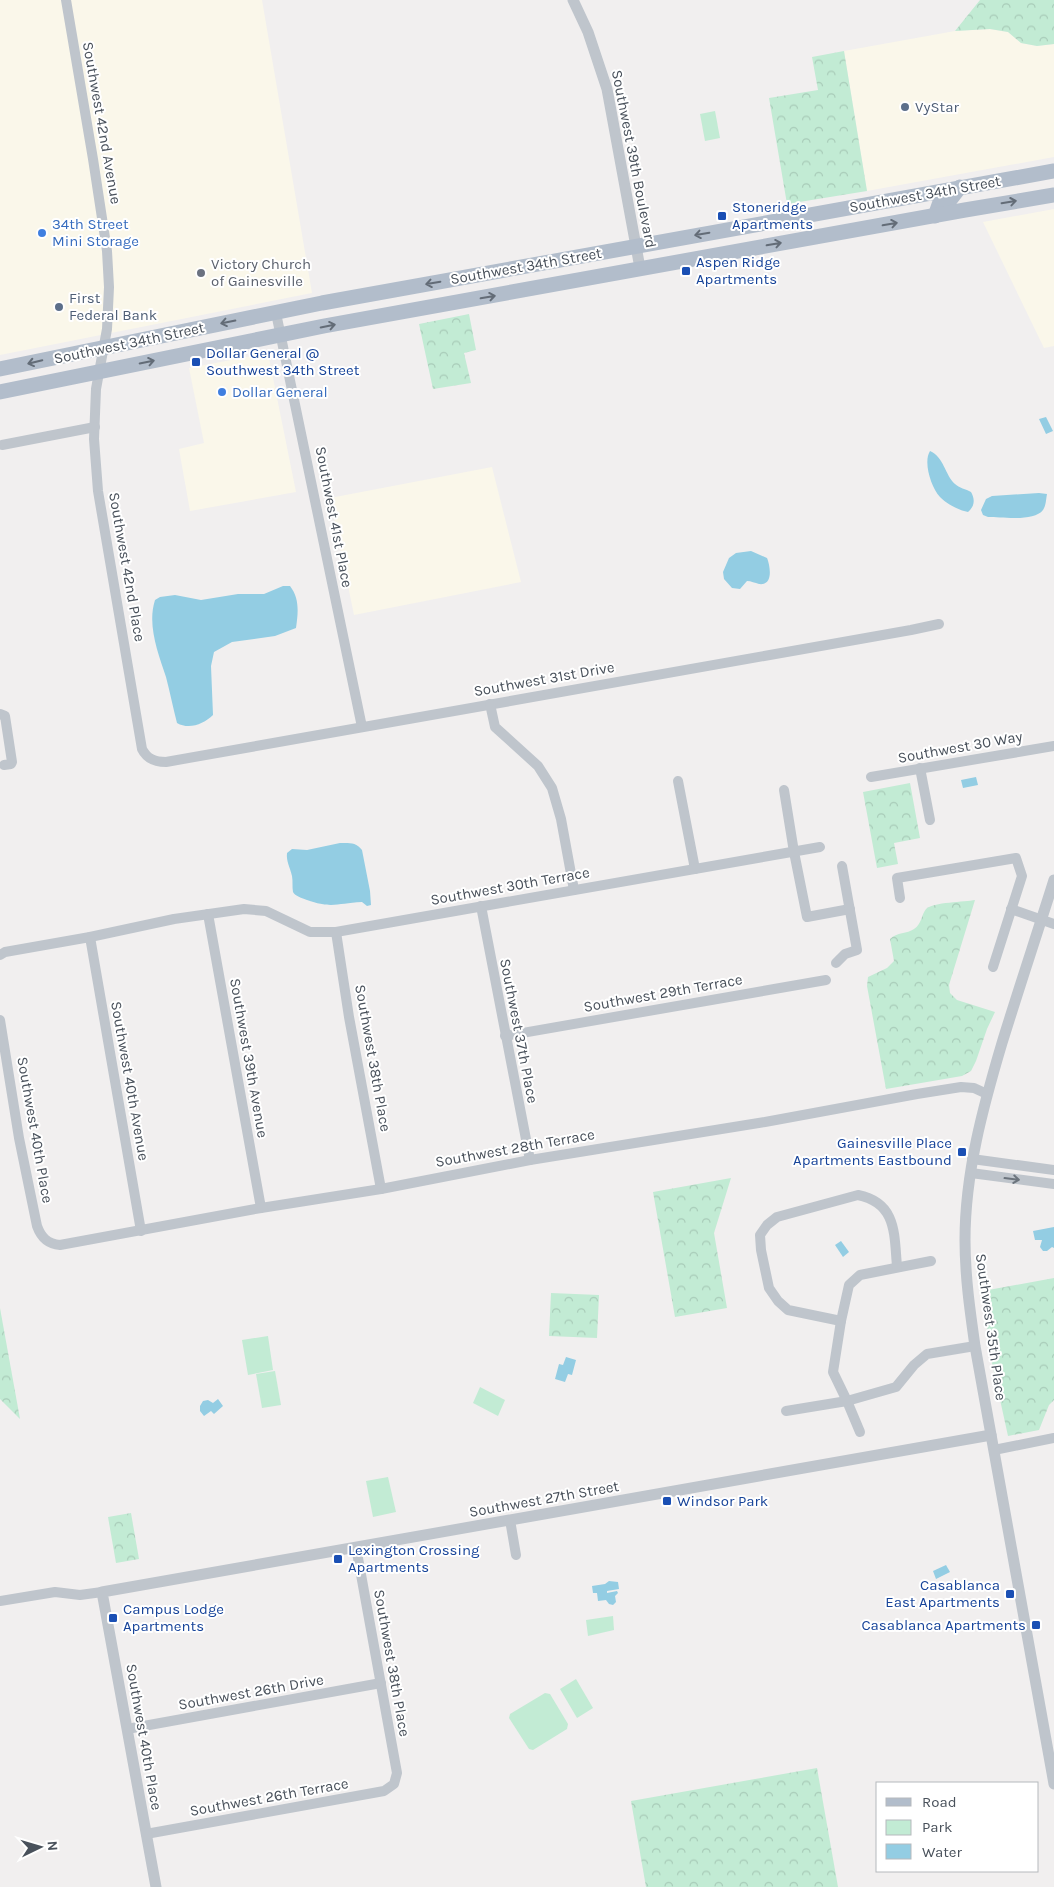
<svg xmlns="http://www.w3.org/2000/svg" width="1054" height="1887" font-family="Karla,sans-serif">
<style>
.commercial{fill:#faf7ea}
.green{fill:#c2ebd4}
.forest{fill:url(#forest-crowns)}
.water{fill:#93cde3}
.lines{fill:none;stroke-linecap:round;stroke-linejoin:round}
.minor{stroke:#bfc5cc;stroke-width:10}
.tertiary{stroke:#bfc5cc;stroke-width:11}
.primary{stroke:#b2bdcb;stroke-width:15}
.oneway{stroke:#636c77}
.oneway2{stroke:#6c747d}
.service-dot{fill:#5c6f8a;stroke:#fff;stroke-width:2}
.transit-dot{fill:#1a4fb4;stroke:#fff;stroke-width:2}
.shop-dot{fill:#3f7fe0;stroke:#fff;stroke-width:2}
.worship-dot{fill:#6b7280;stroke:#fff;stroke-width:2}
.labels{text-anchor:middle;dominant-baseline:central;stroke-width:4;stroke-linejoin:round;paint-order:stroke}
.service-label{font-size:15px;fill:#4e5e75;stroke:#fff;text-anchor:start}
.street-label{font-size:15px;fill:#49515b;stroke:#fff}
.transit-label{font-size:15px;fill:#164399;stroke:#fff;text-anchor:start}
.shop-label{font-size:15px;fill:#366cbe;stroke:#fff;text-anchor:start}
.worship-label{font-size:15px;fill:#5b616d;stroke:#fff;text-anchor:start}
</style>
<defs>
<pattern id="forest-crowns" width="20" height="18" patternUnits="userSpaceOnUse" patternTransform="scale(1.25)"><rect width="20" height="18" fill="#c2ebd4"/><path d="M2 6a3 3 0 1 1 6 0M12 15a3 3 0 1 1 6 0" fill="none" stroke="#a8cbb8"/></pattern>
</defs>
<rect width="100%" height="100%" fill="#f1efef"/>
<g class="commercial">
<polygon points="0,0 262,0 312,293 0,355"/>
<polygon points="990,29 1008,32 1021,43 1037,46 1054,44 1054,157 867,191 844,51 955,31"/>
<polygon points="1054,209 1054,346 1044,348 983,222"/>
<polygon points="268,353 296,492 190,511 179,449 204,443 189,368"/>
<polygon points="492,467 521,582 354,615 330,498"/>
</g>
<g class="green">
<polygon points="715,111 720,138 705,141 700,114"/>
<polygon points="268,1336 273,1370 248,1375 242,1340"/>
<polygon points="275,1371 281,1405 262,1408 256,1374"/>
<polygon points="480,1387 505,1400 498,1416 473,1403"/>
<polygon points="388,1477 396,1512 373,1517 366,1481"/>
<polygon points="613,1616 614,1630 588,1636 586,1620"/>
<polygon points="576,1679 593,1708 577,1718 560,1689"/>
<polygon points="545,1693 550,1694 568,1724 567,1729 533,1750 529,1749 509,1718 510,1714"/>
</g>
<g class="forest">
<polygon points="980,0 1054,0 1054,44 1037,46 1021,43 1008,32 990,29 955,31"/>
<polygon points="844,51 867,191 787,204 769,98 818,90 812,57"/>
<polygon points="469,314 476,350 464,353 471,383 433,389 419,324"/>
<polygon points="910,783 920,838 894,843 898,864 877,868 863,792"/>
<path d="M975,900L949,985L950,993L957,1000L995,1012L987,1029L976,1061L971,1071L962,1076L886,1089L867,986L868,977L887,968L894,961L890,939C897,932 907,934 914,929C922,924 921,915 926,909C933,902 965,902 975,900Z"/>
<polygon points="731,1178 714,1233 727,1308 675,1317 653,1192"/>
<polygon points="1054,1278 1054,1400 1049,1405 1039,1430 1008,1436 990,1354 983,1291"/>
<polygon points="551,1293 599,1295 597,1338 549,1336"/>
<polygon points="0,1308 20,1419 0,1399"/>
<polygon points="131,1513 139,1559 116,1563 108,1517"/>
<polygon points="817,1768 838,1887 646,1887 631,1801"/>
</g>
<g class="water">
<polygon points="1046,417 1053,431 1046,434 1039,419"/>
<path d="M930,451C944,457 945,475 955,484C959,488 966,489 971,492C975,499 975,506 968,512C958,510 947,504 940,497C931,487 923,462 930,451Z"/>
<path d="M1039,493L1047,494C1046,499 1046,506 1043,510C1034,522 1002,517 988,517L983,515L981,510L986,499L992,496Z"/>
<path d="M751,551L767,558C770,565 774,586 759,584C755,583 751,581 747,581L740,589L732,588L724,579L723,572L729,558L736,553Z"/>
<path d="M283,586H290C300,599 298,613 296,628L275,636L232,642L214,652L211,666L213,715C204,724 189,730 177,723C173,708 170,692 166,677C158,653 147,625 155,600L160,597L175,595L201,600L238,594H264Z"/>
<polygon points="976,777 978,785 963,788 961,780"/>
<path d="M340,843C349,843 356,842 362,850L370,891L371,905L367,906L362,902C338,903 332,909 307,900C302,898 295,896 293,892C292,887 293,881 292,876C290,867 286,861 287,853L292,849L307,850Z"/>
<polygon points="1054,1227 1054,1248 1052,1247 1047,1251 1043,1251 1040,1247 1042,1240 1035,1240 1033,1231"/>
<polygon points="841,1241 849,1252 843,1257 835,1245"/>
<polygon points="566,1357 576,1360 572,1375 568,1374 565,1382 555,1379 559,1364 563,1365"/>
<polygon points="218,1399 223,1406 214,1414 211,1411 204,1416 200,1411 200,1406 203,1401 208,1400 213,1403"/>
<polygon points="946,1565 950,1572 936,1579 933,1571"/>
<polygon points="609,1581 618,1582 619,1589 607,1591 607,1593 617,1591 618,1593 615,1596 616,1602 613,1605 609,1604 606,1600 598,1601 597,1593 593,1593 592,1586 605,1584"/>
</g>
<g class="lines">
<g class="minor">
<path d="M66,0L93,159L107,251L109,287L107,329L96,389L94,439L98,491L142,749C147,759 155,762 166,762L911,630L939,624"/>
<polyline points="276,313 362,727"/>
<polyline points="2,445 95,427"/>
<polyline points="490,704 495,727 538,766 552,788 561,819 574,890"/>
<polyline points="0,714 5,716 12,762 11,764 4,765"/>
<polyline points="920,768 930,820"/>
<polyline points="871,777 1054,746"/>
<polyline points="678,781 695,869"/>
<polyline points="784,790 794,852 807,917 850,909"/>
<polyline points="900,898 897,878 1016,858 1022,876 993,967"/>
<polyline points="481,906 530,1160"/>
<polyline points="1011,909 1054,924"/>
<polyline points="208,914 261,1208"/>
<polyline points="336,932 349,1017 381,1189"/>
<polyline points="90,937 141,1231"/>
<polyline points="0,955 5,952 90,937 174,919 244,909 266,911 310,932 336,932 820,847"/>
<polyline points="836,963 845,954 857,950 842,866"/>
<path d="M0,1020L19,1138L37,1226C41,1237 47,1244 60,1245L261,1208L381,1189L530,1160L765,1122L917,1094L961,1087L974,1088L987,1094"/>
<polyline points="505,1036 826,980"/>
<polyline points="972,1159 1054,1170"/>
<polyline points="971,1173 1054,1184"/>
<polyline points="931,1261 860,1275 849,1285 841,1321 833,1372 847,1401 896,1387 914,1365 927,1354 975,1346"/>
<path d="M841,1321L788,1310L778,1301L769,1288L761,1250L760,1235L767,1225L777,1217L858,1195C897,1203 894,1234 897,1266"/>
<polyline points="786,1411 847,1401 860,1432"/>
<polyline points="994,1450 1054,1438"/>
<polyline points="510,1520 516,1555"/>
<polyline points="0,1601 55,1592 80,1595 102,1592"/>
<polyline points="127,1729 381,1683"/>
<polyline points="146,1834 384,1791 394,1784 397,1773 356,1547"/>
</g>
<g class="tertiary">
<polyline points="573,0 588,32 607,89 640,268"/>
<path d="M1054,880C1037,934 1019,988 1002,1043C983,1107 965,1173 965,1240C965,1276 970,1311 975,1346L1054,1784"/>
<polyline points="156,1887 102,1592 991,1435"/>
</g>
<g class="primary">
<polyline points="935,216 940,202 950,200 960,187"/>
<polyline points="0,369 322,303 1054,171"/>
<polyline points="0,392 324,326 965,210 1054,195"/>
</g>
</g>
<defs><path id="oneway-shaft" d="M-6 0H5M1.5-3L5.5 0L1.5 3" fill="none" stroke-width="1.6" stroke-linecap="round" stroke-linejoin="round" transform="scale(1.25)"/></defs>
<g class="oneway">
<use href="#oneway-shaft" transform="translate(1009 202) rotate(-9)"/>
<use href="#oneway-shaft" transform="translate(890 224) rotate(-10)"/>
<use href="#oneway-shaft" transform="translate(702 234) rotate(170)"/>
<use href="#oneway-shaft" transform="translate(774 244) rotate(-10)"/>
<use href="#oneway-shaft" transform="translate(433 283) rotate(170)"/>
<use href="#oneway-shaft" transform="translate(488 297) rotate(-10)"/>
<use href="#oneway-shaft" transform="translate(228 322) rotate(169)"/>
<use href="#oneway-shaft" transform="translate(328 326) rotate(-11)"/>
<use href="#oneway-shaft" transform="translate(35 362) rotate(167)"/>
<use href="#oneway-shaft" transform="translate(147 362) rotate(-11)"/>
</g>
<use class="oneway2" href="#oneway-shaft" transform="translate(1012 1179) rotate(7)"/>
<g class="service-dot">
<circle cx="905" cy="107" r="5"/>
<circle cx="59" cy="307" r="5"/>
</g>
<g class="transit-dot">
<rect x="717" y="211" width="10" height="10" rx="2.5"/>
<rect x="681" y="266" width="10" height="10" rx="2.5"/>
<rect x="191" y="357" width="10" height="10" rx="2.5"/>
<rect x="957" y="1147" width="10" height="10" rx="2.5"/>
<rect x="662" y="1496" width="10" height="10" rx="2.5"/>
<rect x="333" y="1554" width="10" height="10" rx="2.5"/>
<rect x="1005" y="1589" width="10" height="10" rx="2.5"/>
<rect x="108" y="1613" width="10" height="10" rx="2.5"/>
<rect x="1031" y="1620" width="10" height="10" rx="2.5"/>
</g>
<g class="shop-dot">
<circle cx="42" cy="233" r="5"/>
<circle cx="222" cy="392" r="5"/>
</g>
<circle class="worship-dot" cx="201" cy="273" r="5"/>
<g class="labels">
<g class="service-label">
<text x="915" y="107">VyStar</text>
<text x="69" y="298">First<tspan x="69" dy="17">Federal Bank</tspan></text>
</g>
<g class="street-label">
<text transform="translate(102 123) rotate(80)">Southwest 42nd Avenue</text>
<text transform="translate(634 159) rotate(79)">Southwest 39th Boulevard</text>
<text transform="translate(925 194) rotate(-10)">Southwest 34th Street</text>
<text transform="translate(526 266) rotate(-10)">Southwest 34th Street</text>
<text transform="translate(129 343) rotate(-12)">Southwest 34th Street</text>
<text transform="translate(334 517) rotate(79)">Southwest 41st Place</text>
<text transform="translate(127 567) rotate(80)">Southwest 42nd Place</text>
<text transform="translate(544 679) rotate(-10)">Southwest 31st Drive</text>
<text transform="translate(960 747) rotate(-10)">Southwest 30 Way</text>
<text transform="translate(510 886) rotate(-10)">Southwest 30th Terrace</text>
<text transform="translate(663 993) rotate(-10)">Southwest 29th Terrace</text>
<text transform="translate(519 1031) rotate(79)">Southwest 37th Place</text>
<text transform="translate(249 1058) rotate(80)">Southwest 39th Avenue</text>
<text transform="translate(373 1058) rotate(80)">Southwest 38th Place</text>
<text transform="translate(130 1081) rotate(80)">Southwest 40th Avenue</text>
<text transform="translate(35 1130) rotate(80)">Southwest 40th Place</text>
<text transform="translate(515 1148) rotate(-10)">Southwest 28th Terrace</text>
<text transform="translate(991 1327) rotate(82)">Southwest 35th Place</text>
<text transform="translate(544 1499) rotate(-10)">Southwest 27th Street</text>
<text transform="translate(392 1663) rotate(80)">Southwest 38th Place</text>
<text transform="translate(251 1692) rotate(-10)">Southwest 26th Drive</text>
<text transform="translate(144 1737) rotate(80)">Southwest 40th Place</text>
<text transform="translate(269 1797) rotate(-10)">Southwest 26th Terrace</text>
</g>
<g class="transit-label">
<text x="732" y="207">Stoneridge<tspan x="732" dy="17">Apartments</tspan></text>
<text x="696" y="262">Aspen Ridge<tspan x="696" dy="17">Apartments</tspan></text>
<text x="206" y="353">Dollar General @<tspan x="206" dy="17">Southwest 34th Street</tspan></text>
<text x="952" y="1143" text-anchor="end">Gainesville Place<tspan x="952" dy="17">Apartments Eastbound</tspan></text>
<text x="677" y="1501">Windsor Park</text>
<text x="348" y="1550">Lexington Crossing<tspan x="348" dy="17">Apartments</tspan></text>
<text x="1000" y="1585" text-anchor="end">Casablanca<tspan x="1000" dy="17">East Apartments</tspan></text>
<text x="123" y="1609">Campus Lodge<tspan x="123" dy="17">Apartments</tspan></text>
<text x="1026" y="1625" text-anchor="end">Casablanca Apartments</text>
</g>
<g class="shop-label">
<text x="52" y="224">34th Street<tspan x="52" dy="17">Mini Storage</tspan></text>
<text x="232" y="392">Dollar General</text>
</g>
<g class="worship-label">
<text x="211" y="264">Victory Church<tspan x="211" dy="17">of Gainesville</tspan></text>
</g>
</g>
<rect x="876" y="1782" width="162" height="90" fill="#ffffff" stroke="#b6b9bd"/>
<rect x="886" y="1798" width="25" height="8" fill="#b2bdcb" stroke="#b6b9bd"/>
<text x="922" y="1807" font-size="15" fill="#49515b">Road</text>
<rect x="886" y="1820" width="25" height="15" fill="#c2ebd4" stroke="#b6b9bd"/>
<text x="922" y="1832" font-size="15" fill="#49515b">Park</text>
<rect x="886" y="1844" width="25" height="15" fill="#93cde3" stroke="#b6b9bd"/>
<text x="922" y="1857" font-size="15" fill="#49515b">Water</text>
<g transform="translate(40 1847) rotate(85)" stroke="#ffffff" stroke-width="4" paint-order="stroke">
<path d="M0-4L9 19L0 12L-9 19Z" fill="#49515b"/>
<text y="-8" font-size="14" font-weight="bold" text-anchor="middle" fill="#49515b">N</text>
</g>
</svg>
